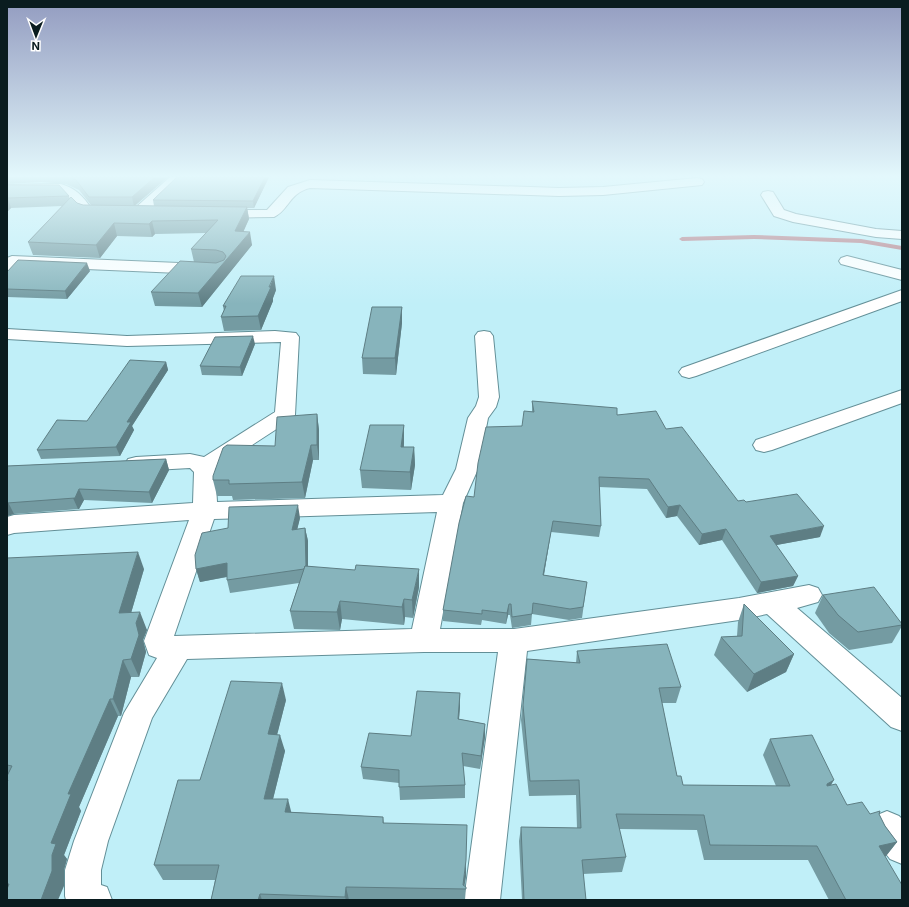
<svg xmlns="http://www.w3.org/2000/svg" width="909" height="907" font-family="Inter,sans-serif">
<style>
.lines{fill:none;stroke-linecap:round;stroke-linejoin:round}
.stream{fill:#b57983;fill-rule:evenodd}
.minor-casing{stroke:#638f97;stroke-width:2}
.minor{fill:#fff;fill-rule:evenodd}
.wall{fill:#749ba2}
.shaded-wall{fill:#5e7e84}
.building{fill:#87b4bc;stroke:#5e7e84}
</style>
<rect width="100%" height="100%" fill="#c0eff8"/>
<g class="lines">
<polygon class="stream" points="754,235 861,239 902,246 902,250 861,243 754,239 682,241 679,239 682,237"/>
<defs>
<g id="minor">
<polygon points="170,177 184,177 144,215 139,216 134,215 132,212 134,209"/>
<path d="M697,178L702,179L704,182L702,185L603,195L559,196L310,188C289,193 289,210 274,217L218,218L213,217L211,214L213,211L218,210H267L288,187L310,180L559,188L603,187Z"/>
<path d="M61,184C75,188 83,196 91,208L113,209L115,212L113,215L108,216L82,215L71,200L60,192L7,193V185Z"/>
<polygon points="768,191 773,192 784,210 796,214 876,229 902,231 902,239 876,237 793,222 774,216 761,195 763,192"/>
<polygon points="12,256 203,264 209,266 211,269 209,272 203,274 16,266 13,271 7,273 7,258"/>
<polygon points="847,256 902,270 902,280 841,264 839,261 841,258"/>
<polygon points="902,290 902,301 696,376 689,378 682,376 679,372 682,368"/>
<path d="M7,329L127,336L275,331L296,333L299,337L295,415L292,419L215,469L217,502L443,495L456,469L468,418L476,406L479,397L475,336L478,332L484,331L490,332L493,336L499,397L496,407L488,418L478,469L463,503L440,629H514L739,598L809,585L818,588L822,595L818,602L797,608L902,698V731L891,727L767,614L739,620L527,651L500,900H464L498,652H424L187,659L152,718L108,841L101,870V885L107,887L112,900H66L65,896V870L74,841L124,713L157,658L149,655L144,641L189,520L14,533L7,535V517L14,515L193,503L194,472L190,468L136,471L128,469L125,464L128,459L136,457L190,454L204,457L275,412L281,342L127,346L7,339ZM437,512L412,629L174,636L214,519Z"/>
<polygon points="902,390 902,403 772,450 764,452 756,450 753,445 756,440"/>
<polygon points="887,811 899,816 902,819 902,864 890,859 875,840 870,828 875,816"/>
</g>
</defs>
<use href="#minor" class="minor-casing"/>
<use href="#minor" class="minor"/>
</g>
<g class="wall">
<polygon points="7,177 168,177 136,205 154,206 153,200 269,177 254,208 247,208 249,219 243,231 252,245 202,307 155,306 151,292 194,262 191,249 206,233 155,234 152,237 117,236 100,258 33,255 28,242 62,206 11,208 7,212 7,185 69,196 70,199 77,203 83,205 91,205 79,190 66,184 41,182 7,184"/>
<polygon points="90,271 67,299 7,297 7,272"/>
<polygon points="276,290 273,298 273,301 261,330 224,331 221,317 224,311 223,306"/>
<polygon points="402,307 402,323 396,375 363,374 362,358"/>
<polygon points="255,344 242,376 202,375 200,366"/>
<polygon points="166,362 168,370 132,426 134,430 120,456 41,459 37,450 87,421"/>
<polygon points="532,401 617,415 666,429 738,501 746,502 820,537 776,545 798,576 793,586 757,593 722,540 699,545 677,516 666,518 647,489 599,487 601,526 599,537 551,532 544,575 587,582 582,618 569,620 532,614 531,625 512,628 510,615 508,615 506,624 482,620 481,625 443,621 443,610 474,497 532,411"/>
<polygon points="317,414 319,430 319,460 313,460 305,498 233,500 232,496 217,496 213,480 275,446"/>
<polygon points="404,425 404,447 414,447 415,465 411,490 362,488 360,470"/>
<polygon points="166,459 169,470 152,503 84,500 79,509 14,514 7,516 7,466"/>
<polygon points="300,518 297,529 305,528 308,541 308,566 419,587 413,618 405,617 404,625 342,619 340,630 294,629 290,611 299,583 230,593 227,580 227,577 200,582 196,569"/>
<polygon points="7,558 144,569 131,613 147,630 143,640 146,652 139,677 131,677 121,716 118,716 79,807 81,811 64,855 67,859 64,870 64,886 7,900"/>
<polygon points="823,595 902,624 902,626 892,643 849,650 829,633 815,613"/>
<polygon points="744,604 794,654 786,672 747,692 714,655 721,637 737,636 738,622"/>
<polygon points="577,651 681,687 676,703 662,703 677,776 683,785 776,786 763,755 770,739 832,785 847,805 870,814 879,814 885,826 897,842 886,856 885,857 902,900 829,900 808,860 704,860 697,830 619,829 626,857 622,872 583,874 586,900 522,900 519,841 521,827 577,828 576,795 529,796 521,720 527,659 576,663"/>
<polygon points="460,693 460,706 459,719 485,724 485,737 480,769 463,766 465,785 465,798 400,800 399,783 363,779 361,767 411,736"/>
<polygon points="286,700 277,734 285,751 273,799 291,812 383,817 384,823 466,876 464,886 466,887 465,900 211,900 215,880 163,880 154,865 200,780"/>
</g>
<g class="shaded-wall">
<polygon points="155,177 168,177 134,206 132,197"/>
<polygon points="265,177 269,177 254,208 253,201"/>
<polygon points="8,198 11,208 7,212 7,199"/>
<polygon points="247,207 249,219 238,244 235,231"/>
<polygon points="152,221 155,234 152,237 149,224"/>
<polygon points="114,223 117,236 100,258 96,245"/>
<polygon points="250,232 252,245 202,307 198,293"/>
<polygon points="87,263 90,271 67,299 65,291"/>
<polygon points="274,276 276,290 273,298 273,301 261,330 258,316"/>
<polygon points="402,307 402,323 396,375 395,358"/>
<polygon points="253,336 255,344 242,376 240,367"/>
<polygon points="166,362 168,370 132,426 134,430 120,456 116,447 127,422"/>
<polygon points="317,414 319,430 319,460 317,445"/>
<polygon points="404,425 404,443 402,464 401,447"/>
<polygon points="311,445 313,460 305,498 302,482"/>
<polygon points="414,447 415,465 411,490 410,472"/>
<polygon points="166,459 169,470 152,503 149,492"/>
<polygon points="79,489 84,500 79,509 78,509 73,498"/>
<polygon points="8,502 14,514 7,516 7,503"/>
<polygon points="298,505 300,518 294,543 292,530"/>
<polygon points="680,505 677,516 666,518 668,507"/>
<polygon points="553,521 551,532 542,586 543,575"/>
<polygon points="824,526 820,537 766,547 770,536"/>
<polygon points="305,528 308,541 308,582 306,569"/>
<polygon points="726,529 722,540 699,545 702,534"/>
<polygon points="138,552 144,569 126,630 119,613"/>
<polygon points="227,563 231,576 200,582 196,569"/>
<polygon points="419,569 419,587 413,618 412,600"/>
<polygon points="798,576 793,586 757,593 761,582"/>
<polygon points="404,599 405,617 404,625 402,607"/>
<polygon points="340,601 342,619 340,630 337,612"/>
<polygon points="509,604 508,615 506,624 507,613"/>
<polygon points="140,612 147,630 143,640 146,652 139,677 131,659 136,623"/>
<polygon points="794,654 786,672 747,692 754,674"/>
<polygon points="123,660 131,677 121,716 113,699"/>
<polygon points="282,683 286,700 273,751 268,734"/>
<polygon points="460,693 460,706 458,732 458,719"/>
<polygon points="110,699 118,716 79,807 81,811 64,855 67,859 64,870 64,886 58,900 41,900 51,843 68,794"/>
<polygon points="485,724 485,737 480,769 481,756"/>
<polygon points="280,735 285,751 269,815 264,799"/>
<polygon points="834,780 825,795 827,784"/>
<polygon points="288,799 292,815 285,812"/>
<polygon points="897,842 886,856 868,861 879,846"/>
<polygon points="466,860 466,876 464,889 463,885"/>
<polygon points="346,887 349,900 346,900 345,897"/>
<polygon points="260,894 262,900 258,900"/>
</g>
<g class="building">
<polygon points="69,177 155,177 132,197 89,197 76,180"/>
<polygon points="177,177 265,177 253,201 153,200"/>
<polygon points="7,185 59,185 69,196 8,198 7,199"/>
<polygon points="71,197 77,203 83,205 247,207 235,231 250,232 198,293 151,292 180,261 216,263 224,260 226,256 223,252 216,250 191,249 218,220 152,221 149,224 114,223 96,245 28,242"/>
<polygon points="18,260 87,263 65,291 7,289 7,272"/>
<polygon points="241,276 274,276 269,287 271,287 258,316 221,317 226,306 223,306"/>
<polygon points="372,307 402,307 395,358 362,358"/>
<polygon points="253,336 240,367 200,366 215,337"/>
<polygon points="130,360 166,362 127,422 131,422 116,447 37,450 57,420 87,421"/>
<polygon points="532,401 617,408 617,415 656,411 666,429 682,427 738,501 744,500 746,502 797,494 824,526 770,536 798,576 761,582 726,529 702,534 680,505 668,507 649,479 599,477 601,526 553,521 543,575 587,582 583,607 570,609 533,603 532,614 512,617 511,604 509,604 507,613 482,610 482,614 443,610 459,523 466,496 474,497 478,463 486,427 522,426 524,411 534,412"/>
<polygon points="317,414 317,445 311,445 302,482 229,484 229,480 213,480 213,476 223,448 227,445 275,446 277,417"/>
<polygon points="370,425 404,425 401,447 414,447 410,472 360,470"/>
<polygon points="166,459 149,492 79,489 75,498 7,503 7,466"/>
<polygon points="298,505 292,530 305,528 306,566 305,566 304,569 227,580 227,563 196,569 195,555 202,533 228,528 229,507"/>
<polygon points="138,552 119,613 140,612 136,623 139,635 131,659 123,660 113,699 110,699 68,794 71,794 51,843 56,844 52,855 52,871 41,900 7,900 7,889 9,884 7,884 7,782 8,780 7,780 7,776 12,766 7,765 7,558"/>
<polygon points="356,565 419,569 412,600 404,599 402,607 340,601 337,612 290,611 305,566 355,570"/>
<polygon points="874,587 902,624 902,625 858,632 838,615 823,595"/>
<polygon points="744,604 794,654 754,674 721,637 742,636"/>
<polygon points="667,644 681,687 659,688 677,776 681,776 683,785 790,786 770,739 812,735 834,780 827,784 827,786 836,784 847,805 862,802 870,814 880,811 879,814 885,826 897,842 879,846 902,885 902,900 846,900 817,846 710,845 704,815 616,814 626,857 582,860 586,900 524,900 521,827 581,828 579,780 530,781 523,705 527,659 580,663 577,651"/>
<polygon points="231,681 282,683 268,734 280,735 264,799 288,799 285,812 383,817 383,823 467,825 466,860 463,885 466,887 466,889 346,887 345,897 260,894 258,900 211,900 219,865 154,865 178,780 200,780"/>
<polygon points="417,691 460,693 458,719 485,724 481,756 462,753 465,785 399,787 399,770 361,767 369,733 411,736"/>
</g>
<linearGradient id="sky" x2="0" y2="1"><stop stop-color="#939cc0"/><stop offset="0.58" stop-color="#e3f8fc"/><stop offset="1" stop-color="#e3f8fc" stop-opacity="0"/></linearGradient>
<rect width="909" height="304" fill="url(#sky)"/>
<rect width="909" height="907" fill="none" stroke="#0a1c1f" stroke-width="16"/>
<g transform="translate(36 36) rotate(181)" stroke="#ffffff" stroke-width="3" paint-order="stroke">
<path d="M0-3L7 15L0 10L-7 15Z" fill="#0a1c1f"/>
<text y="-6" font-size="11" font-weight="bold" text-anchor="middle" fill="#0a1c1f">N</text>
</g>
</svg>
